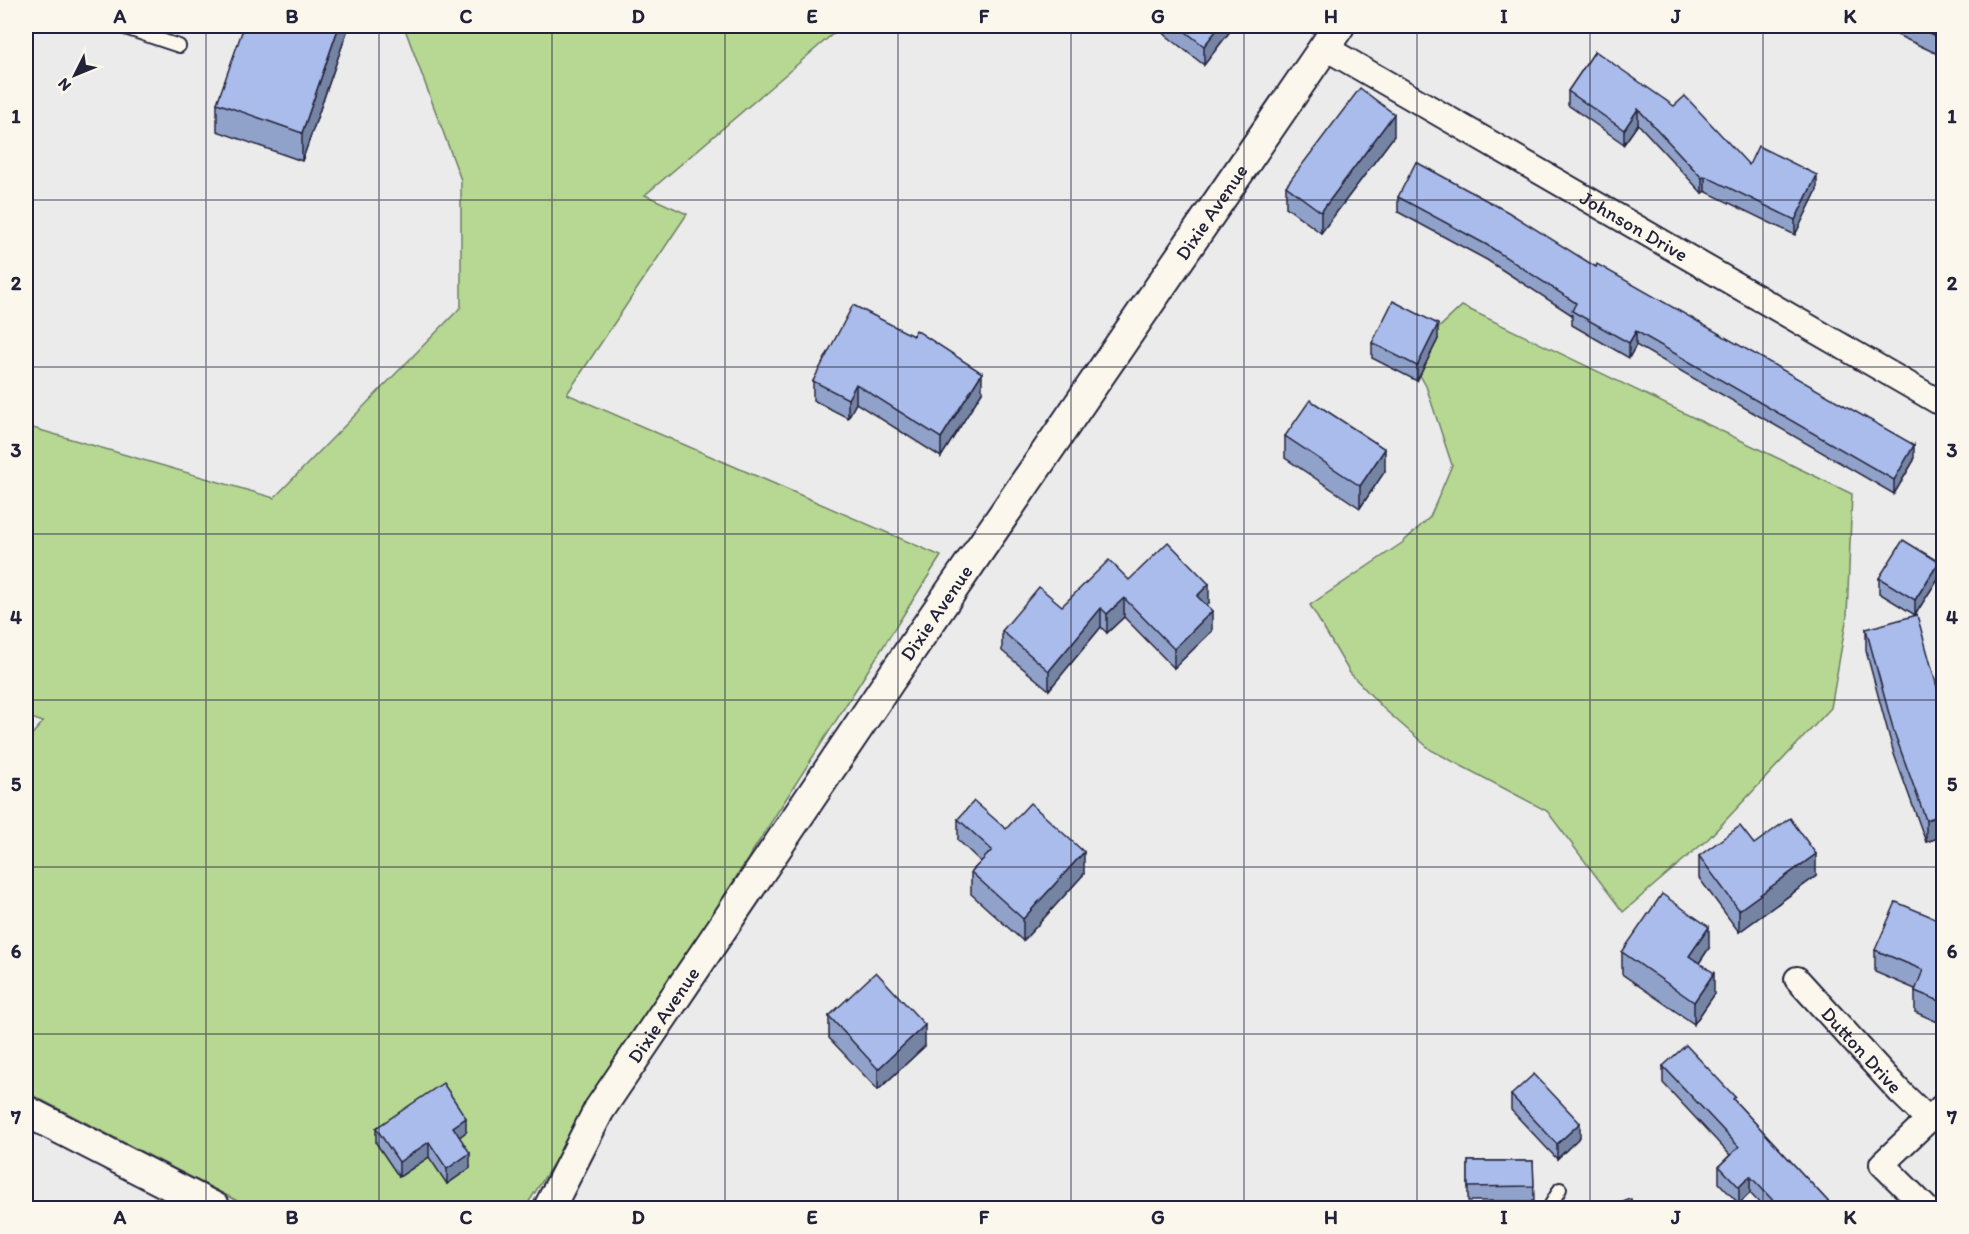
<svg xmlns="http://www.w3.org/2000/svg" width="1969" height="1234" font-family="Itim,sans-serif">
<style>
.green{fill:#b7d892;stroke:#6c7d66;stroke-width:1.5}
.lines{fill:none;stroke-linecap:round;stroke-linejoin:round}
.service-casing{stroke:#22223b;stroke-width:16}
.minor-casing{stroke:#22223b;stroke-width:28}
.tertiary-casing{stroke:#22223b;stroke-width:34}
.service{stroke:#fbf7ec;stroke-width:12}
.minor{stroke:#fbf7ec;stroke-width:24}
.tertiary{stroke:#fbf7ec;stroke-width:30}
.wall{fill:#91a2ca;stroke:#22223b;stroke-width:1.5}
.shaded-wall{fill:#7684a4;stroke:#22223b;stroke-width:1.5}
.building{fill:#a9bceb;stroke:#22223b;stroke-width:1.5}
.grid{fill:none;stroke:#22223b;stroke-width:1.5;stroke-opacity:0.55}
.labels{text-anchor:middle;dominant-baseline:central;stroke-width:5;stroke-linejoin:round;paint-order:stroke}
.street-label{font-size:20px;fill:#22223b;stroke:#fbf7ec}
.neatline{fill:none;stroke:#22223b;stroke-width:2}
.grid-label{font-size:20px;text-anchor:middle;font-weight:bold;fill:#22223b}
</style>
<rect width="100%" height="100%" fill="#ebebec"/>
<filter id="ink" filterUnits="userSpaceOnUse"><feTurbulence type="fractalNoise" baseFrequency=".0167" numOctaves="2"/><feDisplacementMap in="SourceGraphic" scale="12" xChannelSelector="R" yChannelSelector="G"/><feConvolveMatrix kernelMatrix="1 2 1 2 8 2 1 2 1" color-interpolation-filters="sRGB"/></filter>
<g filter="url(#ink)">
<g class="green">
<polygon points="407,26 842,26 645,195 687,214 567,394 941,556 525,1208 251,1208 26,1092 26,741 43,722 26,716 26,426 274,498 461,307 461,180 405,29"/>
<polygon points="1462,306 1852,494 1847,616 1831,708 1708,839 1623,912 1547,811 1431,750 1384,709 1350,673 1310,605 1402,543 1430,517 1452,465 1426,386 1409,356"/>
</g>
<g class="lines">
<defs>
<g id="service">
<polyline points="119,26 179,46"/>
<polyline points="1549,1208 1560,1189"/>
</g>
<g id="minor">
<path id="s1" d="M1324,47L1944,405"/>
<path id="s2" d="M1797,979L1900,1092L1928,1119"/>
<polyline points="1926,1208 1882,1164 1944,1105"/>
</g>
<g id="tertiary">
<polyline points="26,1111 215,1208"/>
<path id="s3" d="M549,1208L599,1110L890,680L1339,26"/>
</g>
</defs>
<use href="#service" class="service-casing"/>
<use href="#minor" class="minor-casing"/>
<use href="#tertiary" class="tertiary-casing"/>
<use href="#service" class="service"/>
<use href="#minor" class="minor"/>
<use href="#tertiary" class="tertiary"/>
</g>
<g class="wall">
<polygon points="349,26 302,161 217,131 217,103"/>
<polygon points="1154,26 1234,26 1204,65"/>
<polygon points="1878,26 1944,26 1944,57"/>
<polygon points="1595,51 1749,165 1817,190 1795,235 1705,191 1702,193 1638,124 1624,144 1568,105 1568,91"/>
<polygon points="1394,136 1321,233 1286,207 1286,186"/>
<polygon points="1398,197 1596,267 1914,460 1894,494 1636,345 1629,358 1572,325 1572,315 1487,260 1398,212"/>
<polygon points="1438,339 1417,381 1372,358 1372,343"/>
<polygon points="813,381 982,392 941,457 856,403 848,418 813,400"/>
<polygon points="1285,436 1385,471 1360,508 1285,458"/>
<polygon points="1939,577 1915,615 1879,593 1879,578"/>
<polygon points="1129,580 1209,603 1206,606 1212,631 1174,668 1124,617 1107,633 1101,627 1049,690 1002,651 1002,631 1062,606"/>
<polygon points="1866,629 1944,712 1944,836 1926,842 1894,754 1866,651"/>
<polygon points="958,819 1006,829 1084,874 1023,941 971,894 971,872 981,862 958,840"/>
<polygon points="1754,844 1816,876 1739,932 1699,878 1699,856"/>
<polygon points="1944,922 1944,1020 1942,1024 1915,1012 1915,989 1875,972 1875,950"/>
<polygon points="1709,948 1699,963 1714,995 1694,1024 1622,974 1622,952"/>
<polygon points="829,1016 925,1046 878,1090 829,1038"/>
<polygon points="1663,1066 1735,1101 1835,1209 1765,1209 1750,1193 1739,1204 1719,1183 1719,1166 1730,1155 1663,1083"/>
<polygon points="1511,1095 1580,1137 1557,1159 1511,1110"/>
<polygon points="376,1128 466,1132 459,1137 470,1168 447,1184 429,1157 399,1177 376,1143"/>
<polygon points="1468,1161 1533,1161 1534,1201 1468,1201"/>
</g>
<g class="shaded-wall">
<polygon points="339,26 349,26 302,161 302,133"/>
<polygon points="1220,26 1234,26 1204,65 1204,46"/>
<polygon points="1638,109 1638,124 1624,144 1624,130"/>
<polygon points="1394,114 1394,136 1321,233 1321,212"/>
<polygon points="1817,175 1817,190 1795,235 1795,220"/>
<polygon points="1705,176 1705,191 1702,193 1702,178"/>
<polygon points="1438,324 1438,339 1417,381 1417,366"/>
<polygon points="1636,331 1636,345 1629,358 1629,343"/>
<polygon points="982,373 982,392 941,457 941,438"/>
<polygon points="856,384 856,403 848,418 848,399"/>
<polygon points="1914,445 1914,460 1894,494 1894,480"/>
<polygon points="1385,449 1385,471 1360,508 1360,486"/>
<polygon points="1939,562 1939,577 1915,615 1915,600"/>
<polygon points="1209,584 1209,603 1197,615 1197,596"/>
<polygon points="1124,598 1124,617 1107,633 1107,614"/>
<polygon points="1101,608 1101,627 1049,690 1049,671"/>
<polygon points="1212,611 1212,631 1174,668 1174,649"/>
<polygon points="1944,814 1944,836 1926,842 1926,820"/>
<polygon points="1084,852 1084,874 1023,941 1023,919"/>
<polygon points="1816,854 1816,876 1739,932 1739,910"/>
<polygon points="1709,927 1709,948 1689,978 1689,956"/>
<polygon points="1714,973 1714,995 1694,1024 1694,1002"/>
<polygon points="1944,999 1944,1020 1942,1024 1942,1002"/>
<polygon points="925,1025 925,1046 878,1090 878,1069"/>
<polygon points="466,1118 466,1132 453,1142 453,1127"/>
<polygon points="1580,1123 1580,1137 1557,1159 1557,1144"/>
<polygon points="429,1142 429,1157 399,1177 399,1162"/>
<polygon points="470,1153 470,1168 447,1184 447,1169"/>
<polygon points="1750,1176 1750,1193 1739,1204 1739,1187"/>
</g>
<g class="building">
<polygon points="244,26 339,26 302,133 217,103"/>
<polygon points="1178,26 1220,26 1204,46"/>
<polygon points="1914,26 1944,26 1944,40"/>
<polygon points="1595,51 1674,106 1685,96 1749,165 1758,146 1817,175 1795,220 1705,176 1702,178 1638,109 1624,130 1568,91"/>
<polygon points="1360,88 1394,114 1321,212 1286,186"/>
<polygon points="1416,162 1508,212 1596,267 1597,264 1914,445 1894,480 1636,331 1629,343 1572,311 1576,303 1487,245 1398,197"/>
<polygon points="1393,301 1438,324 1417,366 1372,343"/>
<polygon points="853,305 913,336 916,330 982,373 941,438 856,384 848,399 813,381"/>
<polygon points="1310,400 1385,449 1360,486 1285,436"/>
<polygon points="1903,540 1939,562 1915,600 1879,578"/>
<polygon points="1168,542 1209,584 1197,596 1212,611 1174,649 1124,598 1107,614 1101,608 1049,671 1002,631 1039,587 1062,606 1109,560 1129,580"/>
<polygon points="1917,615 1944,712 1944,814 1926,820 1894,732 1866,629"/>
<polygon points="974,801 1006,829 1030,803 1084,852 1023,919 971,872 992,850 958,819"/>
<polygon points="1790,818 1816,854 1739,910 1699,856 1740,826 1754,844"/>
<polygon points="1662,894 1709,927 1689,956 1714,973 1694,1002 1622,952"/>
<polygon points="1896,902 1944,922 1944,999 1942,1002 1915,991 1923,970 1875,950"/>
<polygon points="876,972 925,1025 878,1069 829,1016"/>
<polygon points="1686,1045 1735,1097 1733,1099 1835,1209 1781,1209 1750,1176 1739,1187 1719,1166 1739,1147 1663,1066"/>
<polygon points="1534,1074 1580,1123 1557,1144 1511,1095"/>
<polygon points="443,1083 466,1118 453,1127 470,1153 447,1169 429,1142 399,1162 376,1128"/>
<polygon points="1468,1161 1533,1161 1534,1186 1468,1187"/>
<polygon points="1631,1199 1634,1209 1604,1209"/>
</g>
</g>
<path class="grid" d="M206,26V1208M379,26V1208M552,26V1208M725,26V1208M898,26V1208M1071,26V1208M1244,26V1208M1417,26V1208M1590,26V1208M1763,26V1208M26,200H1944M26,367H1944M26,534H1944M26,700H1944M26,867H1944M26,1034H1944"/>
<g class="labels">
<g class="street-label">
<text stroke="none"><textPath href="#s3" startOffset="1197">Dixie Avenue</textPath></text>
<text stroke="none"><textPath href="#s1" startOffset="358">Johnson Drive</textPath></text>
<text stroke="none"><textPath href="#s3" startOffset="711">Dixie Avenue</textPath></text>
<text stroke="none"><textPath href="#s3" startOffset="225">Dixie Avenue</textPath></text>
<text stroke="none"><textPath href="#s2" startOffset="96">Dutton Drive</textPath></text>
</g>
</g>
<rect width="1969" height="1234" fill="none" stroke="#fbf7ec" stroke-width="66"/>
<g transform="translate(75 75) rotate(227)" stroke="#fbf7ec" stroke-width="4.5" paint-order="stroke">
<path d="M0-4.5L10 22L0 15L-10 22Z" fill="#22223b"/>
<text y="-9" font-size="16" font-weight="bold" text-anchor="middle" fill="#22223b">N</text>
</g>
<rect x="33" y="33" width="1903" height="1168" class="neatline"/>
<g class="grid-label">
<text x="120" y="23">A</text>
<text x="292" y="23">B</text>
<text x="466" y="23">C</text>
<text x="638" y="23">D</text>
<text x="812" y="23">E</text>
<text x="984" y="23">F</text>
<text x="1158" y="23">G</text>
<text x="1331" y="23">H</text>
<text x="1504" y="23">I</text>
<text x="1676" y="23">J</text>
<text x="1850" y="23">K</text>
<text x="16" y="123">1</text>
<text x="1952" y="123">1</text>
<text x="16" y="290">2</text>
<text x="1952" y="290">2</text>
<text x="16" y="457">3</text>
<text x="1952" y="457">3</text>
<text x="16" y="624">4</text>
<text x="1952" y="624">4</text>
<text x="16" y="791">5</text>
<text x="1952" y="791">5</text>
<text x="16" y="958">6</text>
<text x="1952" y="958">6</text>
<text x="16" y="1124">7</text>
<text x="1952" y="1124">7</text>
<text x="120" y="1224">A</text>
<text x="292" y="1224">B</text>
<text x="466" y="1224">C</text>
<text x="638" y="1224">D</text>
<text x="812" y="1224">E</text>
<text x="984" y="1224">F</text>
<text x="1158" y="1224">G</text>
<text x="1331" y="1224">H</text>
<text x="1504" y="1224">I</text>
<text x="1676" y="1224">J</text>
<text x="1850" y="1224">K</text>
</g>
</svg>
